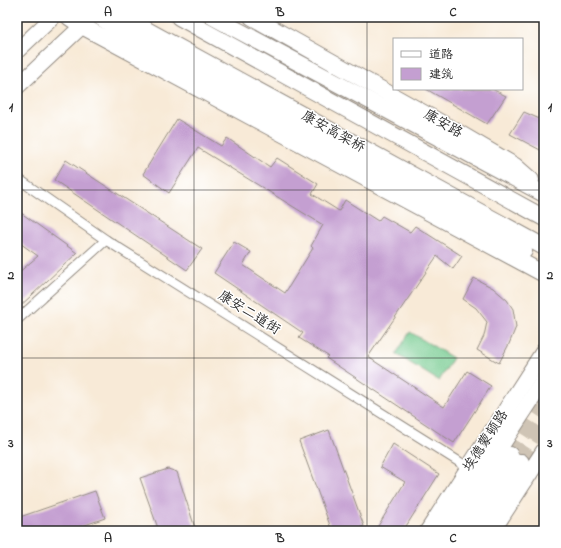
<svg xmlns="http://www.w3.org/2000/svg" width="561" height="548" font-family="'Indie Flower','LXGW WenKai TC',sans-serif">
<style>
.green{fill:#74ca8f;stroke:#507a5d}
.building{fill:#c49fd1}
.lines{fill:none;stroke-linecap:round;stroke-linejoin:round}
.trunk-tunnel{stroke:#cfc4b5;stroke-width:16;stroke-dasharray:16 8;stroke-linecap:butt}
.minor-casing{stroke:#928a81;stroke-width:11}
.primary-casing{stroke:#928a81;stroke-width:17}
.trunk-casing{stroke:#928a81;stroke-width:18}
.minor{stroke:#fff;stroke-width:9}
.primary{stroke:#fff;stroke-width:15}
.trunk{stroke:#fff;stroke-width:16}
.grid{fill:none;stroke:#2b2b2b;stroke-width:1;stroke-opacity:0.55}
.labels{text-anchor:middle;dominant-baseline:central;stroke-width:3;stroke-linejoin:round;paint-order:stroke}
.street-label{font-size:14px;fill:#2b2b2b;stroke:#fff}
.neatline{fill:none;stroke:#2b2b2b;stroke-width:1.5}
.grid-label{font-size:13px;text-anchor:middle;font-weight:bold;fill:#2b2b2b}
</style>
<rect width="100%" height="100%" fill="#fff"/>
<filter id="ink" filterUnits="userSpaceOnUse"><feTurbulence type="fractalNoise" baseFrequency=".025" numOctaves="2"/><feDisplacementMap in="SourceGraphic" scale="8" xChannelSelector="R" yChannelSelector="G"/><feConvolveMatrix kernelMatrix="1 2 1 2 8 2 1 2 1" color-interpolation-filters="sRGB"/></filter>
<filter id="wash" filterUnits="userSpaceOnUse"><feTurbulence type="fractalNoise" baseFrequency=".012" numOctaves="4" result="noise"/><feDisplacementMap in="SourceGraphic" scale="16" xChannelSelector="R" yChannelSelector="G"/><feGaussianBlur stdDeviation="0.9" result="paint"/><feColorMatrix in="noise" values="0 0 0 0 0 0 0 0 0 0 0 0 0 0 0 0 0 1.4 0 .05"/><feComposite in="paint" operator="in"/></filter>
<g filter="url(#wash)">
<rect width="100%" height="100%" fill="#f8ead7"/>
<polygon class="green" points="410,332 453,358 439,381 396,354"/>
<g id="blocks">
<g class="building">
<polygon points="426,89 492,89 506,96 487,124"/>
<polygon points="524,112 544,121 544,152 510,134"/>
<polygon points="177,119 221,146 227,138 270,167 277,158 318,184 312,194 339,211 345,200 378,221 382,216 410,232 415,226 462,256 453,269 437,256 368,357 444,407 467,371 491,386 454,443 326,358 328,356 299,338 303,333 214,273 234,242 251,252 243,265 285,293 313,248 311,246 323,225 198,148 169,193 143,174"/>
<polygon points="66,160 202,249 187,270 54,180"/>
<polygon points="17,210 77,253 17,309 17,274 38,256 17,241"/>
<polygon points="474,278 493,288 507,300 513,309 516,327 509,344 499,363 477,350 484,336 487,322 476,308 463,299"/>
<polygon points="329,430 364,526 352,531 332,531 299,441"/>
<polygon points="393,444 439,474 403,531 375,531 405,482 380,467"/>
<polygon points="168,469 177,472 196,531 159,531 140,478"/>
<polygon points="95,491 105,518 68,531 17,531 17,518"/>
</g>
</g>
</g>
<g filter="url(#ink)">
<use href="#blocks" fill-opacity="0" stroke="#928a81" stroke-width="1"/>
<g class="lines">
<g class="trunk-tunnel">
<polyline points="510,455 544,401"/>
<polyline points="521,462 544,426"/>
</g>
<defs>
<g id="minor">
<polyline points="17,178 106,240 469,468"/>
<polyline points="17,320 106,240"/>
</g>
<g id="primary">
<polyline points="17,51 53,17"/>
<polyline points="17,87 82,26 90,17"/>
</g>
<g id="trunk">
<polyline points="69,17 82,26 544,274"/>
<polyline points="100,17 122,32 524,251"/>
<polyline points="123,17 544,247"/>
<polyline points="179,17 544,218"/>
<polyline points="213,17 544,194"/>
<polyline points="252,17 452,129 515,166 531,180"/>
<polyline points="428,531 544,351"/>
<polyline points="445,531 544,380"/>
<polyline points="461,531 510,455"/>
<polyline points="476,531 521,462"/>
<polyline points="492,531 544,451"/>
</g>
</defs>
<use href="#minor" class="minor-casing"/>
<use href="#primary" class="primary-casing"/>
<use href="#trunk" class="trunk-casing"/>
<use href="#minor" class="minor"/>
<use href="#primary" class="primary"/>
<use href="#trunk" class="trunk"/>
</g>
</g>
<path class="grid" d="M194,17V531M367,17V531M17,190H544M17,358H544"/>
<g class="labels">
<g class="street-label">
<text transform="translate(443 124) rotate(30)">康安路</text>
<text transform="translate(333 132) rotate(29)">康安高架桥</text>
<text transform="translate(249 313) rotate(32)">康安二道街</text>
<text transform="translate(486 441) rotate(-57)">埃德蒙顿路</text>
</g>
</g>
<rect width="561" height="548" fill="none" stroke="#fff" stroke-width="44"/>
<rect x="393" y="38" width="130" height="52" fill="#ffffff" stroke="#aaaaaa"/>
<rect x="401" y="51" width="20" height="6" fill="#ffffff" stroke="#aaaaaa"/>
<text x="429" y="58" font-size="12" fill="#2b2b2b">道路</text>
<rect x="401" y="68" width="20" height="12" fill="#c49fd1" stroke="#aaaaaa"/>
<text x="429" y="78" font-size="12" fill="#2b2b2b">建筑</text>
<rect x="22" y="22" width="517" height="504" class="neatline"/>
<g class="grid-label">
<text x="108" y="16">A</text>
<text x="280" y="16">B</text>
<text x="453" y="16">C</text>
<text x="11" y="111">1</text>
<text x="550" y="111">1</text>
<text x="11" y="279">2</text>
<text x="550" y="279">2</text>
<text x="11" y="447">3</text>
<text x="550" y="447">3</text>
<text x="108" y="542">A</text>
<text x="280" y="542">B</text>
<text x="453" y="542">C</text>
</g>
</svg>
